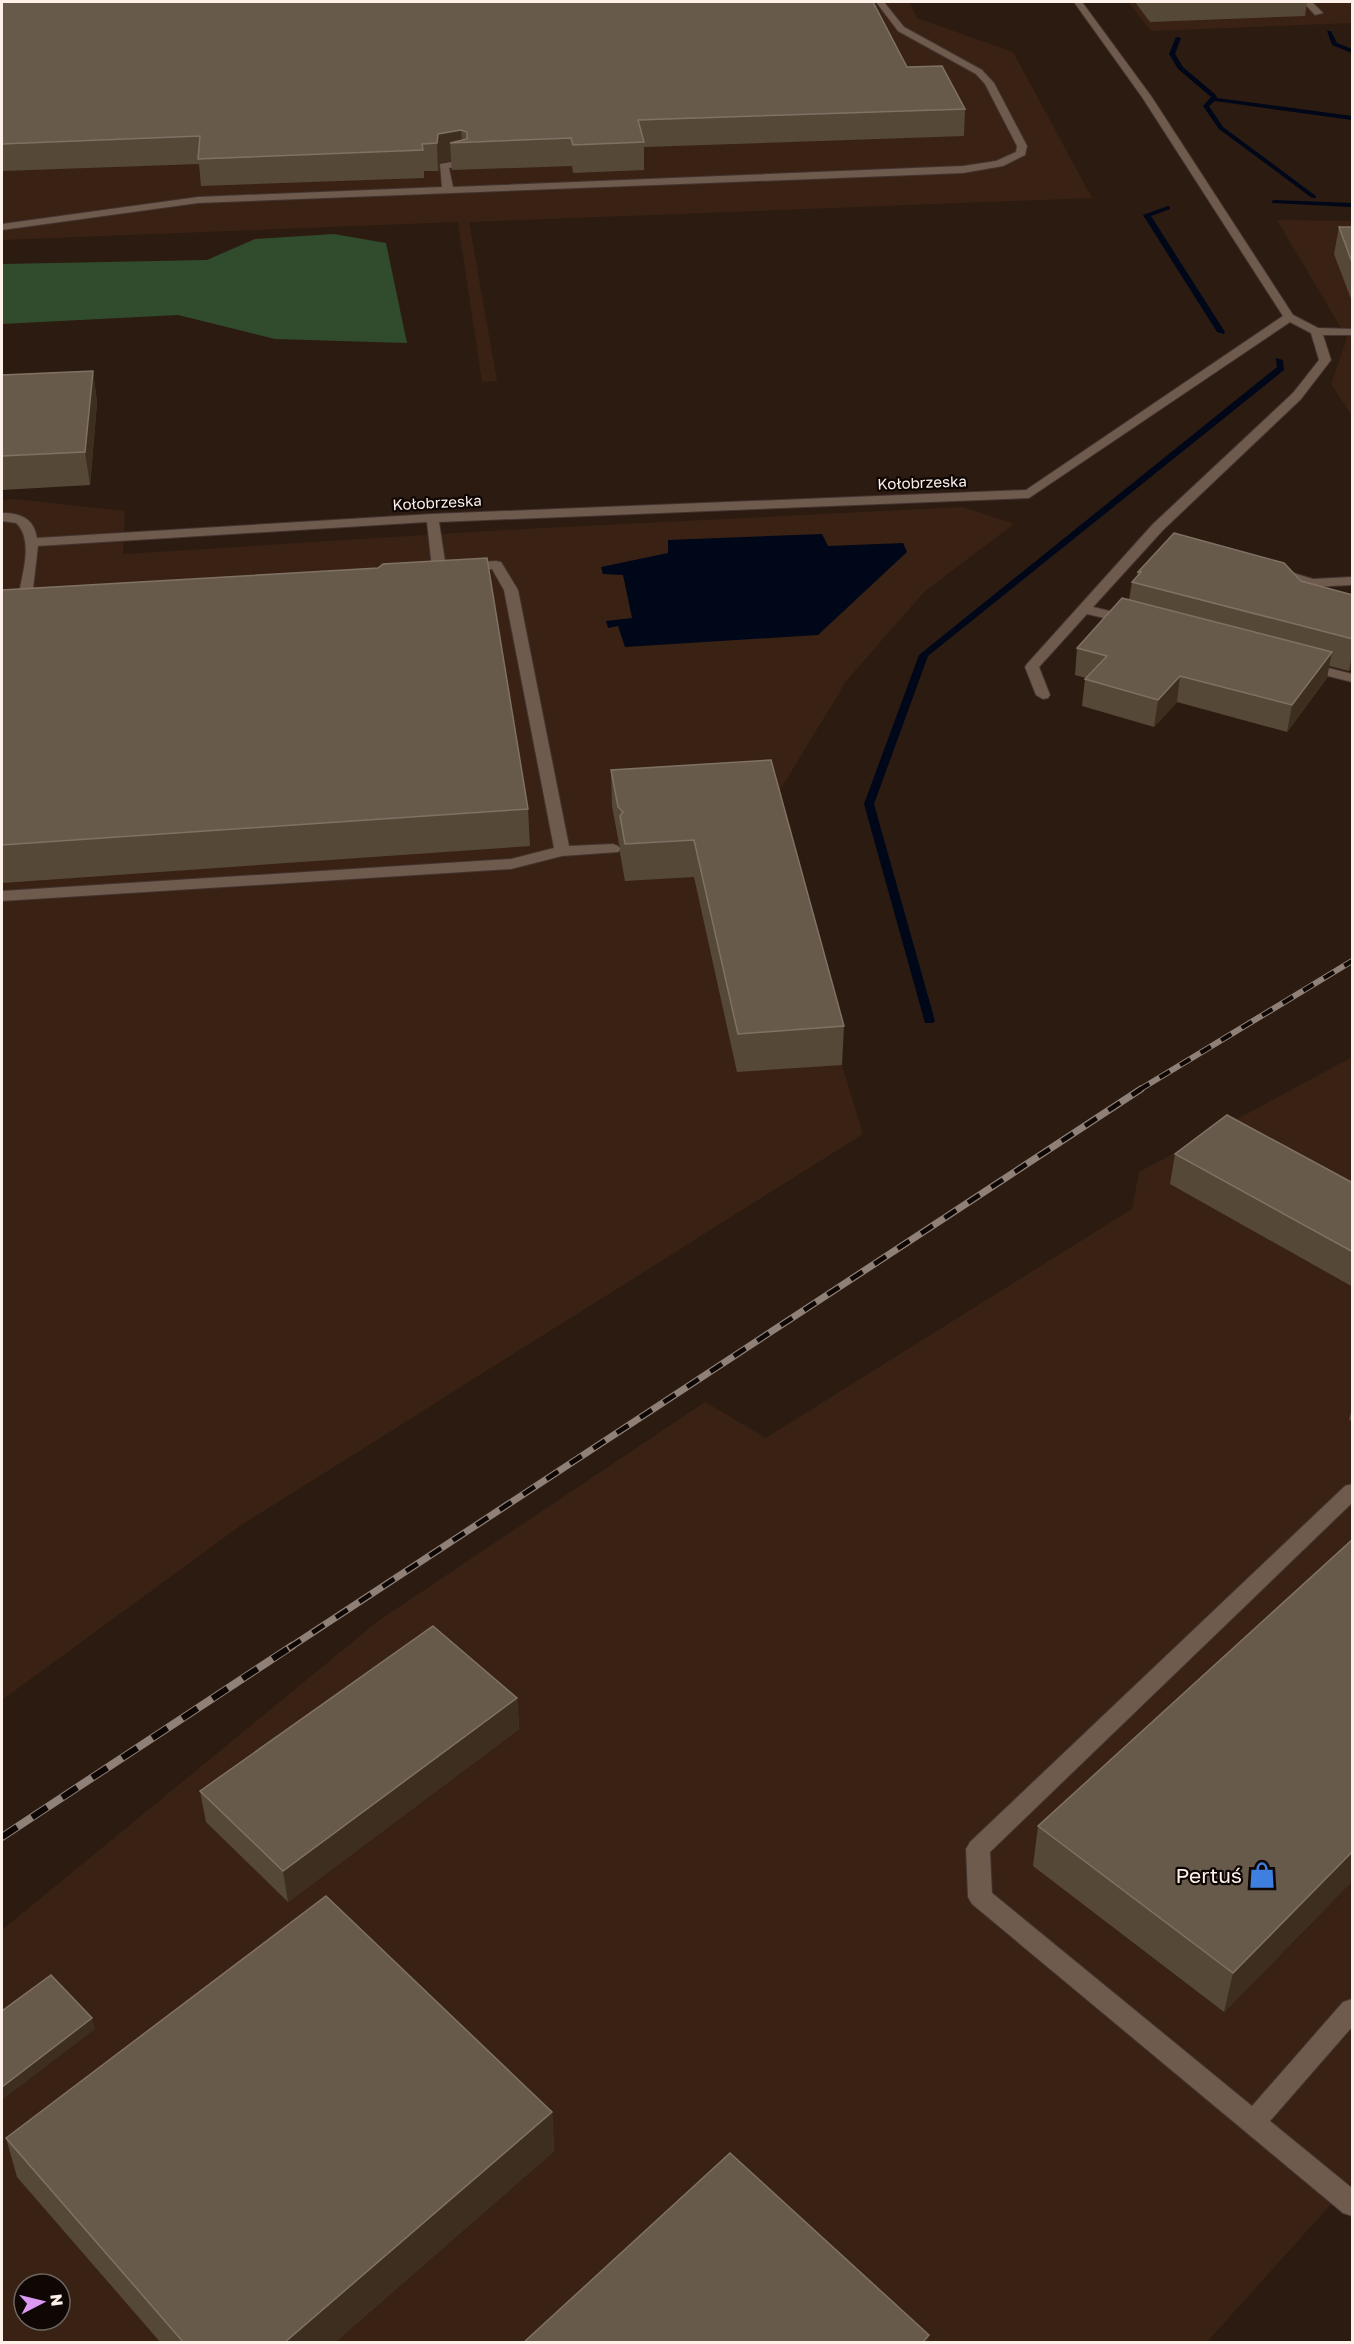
<svg xmlns="http://www.w3.org/2000/svg" width="1354" height="2344" font-family="'Golos Text',sans-serif">
<style>
.built{fill:#392214;fill-rule:evenodd}
.green{fill:#314b2d}
.water{fill:#000719}
.lines{fill:none;stroke-linecap:round;stroke-linejoin:round}
.stream{fill:#000719;fill-rule:evenodd}
.minor-casing{stroke:#433430;stroke-width:2}
.minor{fill:#6f5a4e;fill-rule:evenodd}
.rail-far2-casing{stroke:#8f8078;stroke-width:6}
.rail-far1-casing{stroke:#8f8078;stroke-width:7}
.rail-casing{stroke:#8f8078;stroke-width:8}
.rail-far2{stroke:#0f0704;stroke-width:4;stroke-dasharray:12;stroke-linecap:butt}
.rail-far1{stroke:#0f0704;stroke-width:4.5;stroke-dasharray:14;stroke-linecap:butt}
.rail{stroke:#0f0704;stroke-width:6;stroke-dasharray:18;stroke-linecap:butt}
.wall{fill:#564837}
.shaded-wall{fill:#3d2e20}
.building{fill:#685a4b;stroke:#7f7264;stroke-width:1.5}
.labels{text-anchor:middle;dominant-baseline:central;stroke-width:4.5;stroke-linejoin:round;paint-order:stroke}
.far-street-label{font-size:15px;fill:#fdf1ea;stroke:#0f0704}
.near-poi-label{font-size:21px;fill:#fdf1ea;stroke:#0f0704;text-anchor:end}
</style>
<rect width="100%" height="100%" fill="#2c1b11"/>
<g class="built">
<polygon points="2,2 909,2 917,18 1013,52 1092,198 469,222 497,381 482,382 458,222 2,240"/>
<polygon points="1128,2 1352,2 1352,23 1151,31"/>
<polygon points="1277,220 1352,221 1352,416 1331,384 1347,338"/>
<polygon points="15,499 125,511 123,554 523,529 963,507 1014,524 925,591 847,680 780,790 770,791 770,796 842,1065 863,1134 240,1526 2,1700 2,500"/>
<path d="M1352,1057V2181L1207,2342H2V1930L378,1621L705,1402L766,1438L1132,1209L1139,1172ZM24,2284H60V2320H24Z"/>
</g>
<polygon class="green" points="334,234 386,243 407,343 275,339 178,315 2,324 2,264 207,260 255,239"/>
<polygon class="water" points="822,534 828,546 903,543 907,552 818,635 625,647 618,626 608,628 606,621 632,618 623,575 603,574 601,567 668,553 668,540"/>
<g class="lines">
<g class="stream">
<polygon points="1327,31 1331,31 1337,43 1352,49 1352,53 1332,45"/>
<polygon points="1176,37 1181,38 1175,54 1183,67 1216,95 1217,98 1352,116 1352,120 1215,101 1209,106 1223,127 1316,196 1316,198 1312,198 1219,129 1203,106 1211,97 1178,69 1169,54"/>
<polygon points="1274,200 1352,203 1352,207 1272,203 1272,201"/>
<polygon points="1168,206 1170,207 1170,209 1151,216 1225,332 1224,334 1217,332 1143,215"/>
<polygon points="1276,358 1283,360 1284,370 928,656 874,804 935,1021 933,1023 925,1023 864,804 919,655 1277,367"/>
</g>
<defs>
<g id="minor">
<polygon points="876,2 884,2 904,27 982,70 994,83 1027,146 1025,155 1003,166 963,173 198,203 2,230 2,224 198,197 442,187 440,164 463,160 467,161 467,165 449,168 453,187 963,166 996,161 1016,152 1017,146 985,84 976,74 898,31"/>
<path d="M1074,2H1082L1151,96L1293,315L1318,328L1352,329V335H1323L1331,360L1301,399L1163,530L1093,607L1135,617L1137,620L1135,623L1130,624L1087,614L1039,667L1050,695L1048,698L1043,699L1036,695L1025,667L1027,664L1153,524L1293,393L1319,360L1311,333L1290,322L1029,498L439,522L446,568L439,572L432,568L427,522L38,546L33,589H42L49,593C42,599 26,600 19,594C22,574 34,539 16,523L2,521V513C20,513 34,518 37,538L432,514L1026,490L1283,316L1142,97Z"/>
<polygon points="1303,2 1312,2 1323,13 1315,15"/>
<polygon points="496,561 501,562 518,590 569,846 613,844 618,846 621,849 618,852 562,856 511,869 2,901 2,891 511,859 554,848 504,590 492,569 465,571 458,567 465,563"/>
<polygon points="1277,568 1313,579 1352,577 1352,585 1312,587 1272,575 1270,572 1272,569"/>
<polygon points="1305,662 1352,674 1352,682 1300,669 1298,666"/>
<polygon points="1352,1484 1352,1503 990,1852 992,1893 1252,2106 1343,2002 1352,1999 1352,2027 1270,2121 1352,2188 1352,2216 1343,2213 972,1904 968,1897 966,1849 970,1842 1345,1486"/>
</g>
</defs>
<use href="#minor" class="minor-casing"/>
<use href="#minor" class="minor"/>
<defs>
<polyline id="rail-far2" points="1139,1090 1352,961"/>
<polyline id="rail-far1" points="289,1648 1141,1089"/>
<polyline id="rail" points="2,1837 292,1646"/>
</defs>
<use href="#rail-far2" class="rail-far2-casing"/>
<use href="#rail-far1" class="rail-far1-casing"/>
<use href="#rail" class="rail-casing"/>
<use href="#rail-far2" class="rail-far2"/>
<use href="#rail-far1" class="rail-far1"/>
<use href="#rail" class="rail"/>
</g>
<g class="wall">
<polygon points="2,2 907,67 965,109 964,136 644,147 644,170 573,173 572,166 452,170 451,160 440,162 438,171 424,171 424,178 201,186 199,164 2,171"/>
<polygon points="1135,2 1307,2 1305,16 1150,22"/>
<polygon points="1339,227 1353,227 1353,304 1334,254"/>
<polygon points="93,371 97,403 90,485 2,490 2,375"/>
<polygon points="1138,572 1301,581 1353,595 1353,667 1349,671 1329,666 1327,678 1287,732 1177,702 1154,727 1082,706 1085,679 1086,678 1075,675 1077,648 1129,600 1132,582 1137,576"/>
<polygon points="2,590 528,809 530,846 2,883"/>
<polygon points="771,760 844,1026 842,1065 737,1072 694,877 625,881 620,853 620,846 619,844 612,806 611,770"/>
<polygon points="1175,1154 1353,1183 1353,1287 1170,1184"/>
<polygon points="1353,1403 1353,1422 1349,1420"/>
<polygon points="1353,1539 1353,1880 1224,2012 1033,1866 1038,1826"/>
<polygon points="517,1698 519,1729 288,1902 206,1822 200,1791"/>
<polygon points="552,2112 554,2151 334,2343 161,2343 17,2177 6,2138"/>
</g>
<g class="shaded-wall">
<polygon points="461,130 462,142 450,143 451,160 440,162 438,171 437,143 438,134"/>
<polygon points="93,371 97,403 90,485 85,452"/>
<polygon points="1353,650 1353,667 1349,671"/>
<polygon points="1332,652 1327,678 1287,732 1292,705"/>
<polygon points="1180,676 1177,702 1154,727 1158,700"/>
<polygon points="517,1698 519,1729 288,1902 283,1871"/>
<polygon points="1353,1851 1353,1880 1224,2012 1233,1973"/>
<polygon points="92,2018 95,2029 2,2100 2,2087"/>
<polygon points="552,2112 554,2151 334,2343 284,2343"/>
<polygon points="929,2335 928,2343 922,2343"/>
</g>
<g class="building">
<polygon points="2,2 873,2 907,67 942,66 965,109 638,120 644,142 573,145 571,138 450,143 467,139 467,132 461,130 438,134 437,143 422,144 423,150 198,159 200,136 2,144"/>
<polygon points="1339,227 1353,227 1353,265"/>
<polygon points="93,371 85,452 2,456 2,375"/>
<polygon points="1174,533 1284,563 1301,581 1353,595 1353,639 1132,582 1141,572 1138,572"/>
<polygon points="487,558 528,809 2,845 2,590 378,568 383,564"/>
<polygon points="1122,598 1332,652 1292,705 1180,676 1158,700 1085,679 1107,656 1077,648"/>
<polygon points="771,760 844,1026 738,1034 694,840 625,844 620,816 623,812 618,807 611,770"/>
<polygon points="1227,1115 1353,1183 1353,1252 1175,1154"/>
<polygon points="1353,1539 1353,1851 1233,1973 1038,1826"/>
<polygon points="433,1626 517,1698 283,1871 200,1791"/>
<polygon points="326,1896 552,2112 284,2343 184,2343 6,2138"/>
<polygon points="51,1975 92,2018 2,2087 2,2011"/>
<polygon points="730,2153 929,2335 922,2343 523,2343"/>
</g>
<defs>
<symbol id="shop-bare" viewBox="-9 -9 18 18"><path d="M-5-2.5h2.3a2.7 3.5 0 0 1 5.4 0H5L5.5 6h-11ZM-1.5-2.5h3a1.5 2.3 0 0 0-3 0Z" fill="#3f7fe0" stroke="#0f0704" stroke-width="2.5" paint-order="stroke"/></symbol>
</defs>
<g fill-rule="evenodd">
<use href="#shop-bare" x="1243" y="1856" width="38" height="38"/>
</g>
<g class="labels">
<g class="far-street-label">
<text transform="translate(922 482) rotate(-2)">Kołobrzeska</text>
<text transform="translate(437 502) rotate(-3)">Kołobrzeska</text>
</g>
<g class="near-poi-label">
<text x="1242" y="1875">Pertuś</text>
</g>
</g>
<rect width="1354" height="2344" fill="none" stroke="#fdf1ea" stroke-width="6"/>
<g transform="translate(42 2302) rotate(83)"><circle r="28" fill="#0f0704" stroke="#6e6560" stroke-width="1.5"/>
<path d="M0-4.5L10 22L0 15L-10 22Z" fill="#dc99f4"/>
<text y="-9" font-size="16" font-weight="bold" text-anchor="middle" fill="#fdf1ea">N</text>
</g>
</svg>
